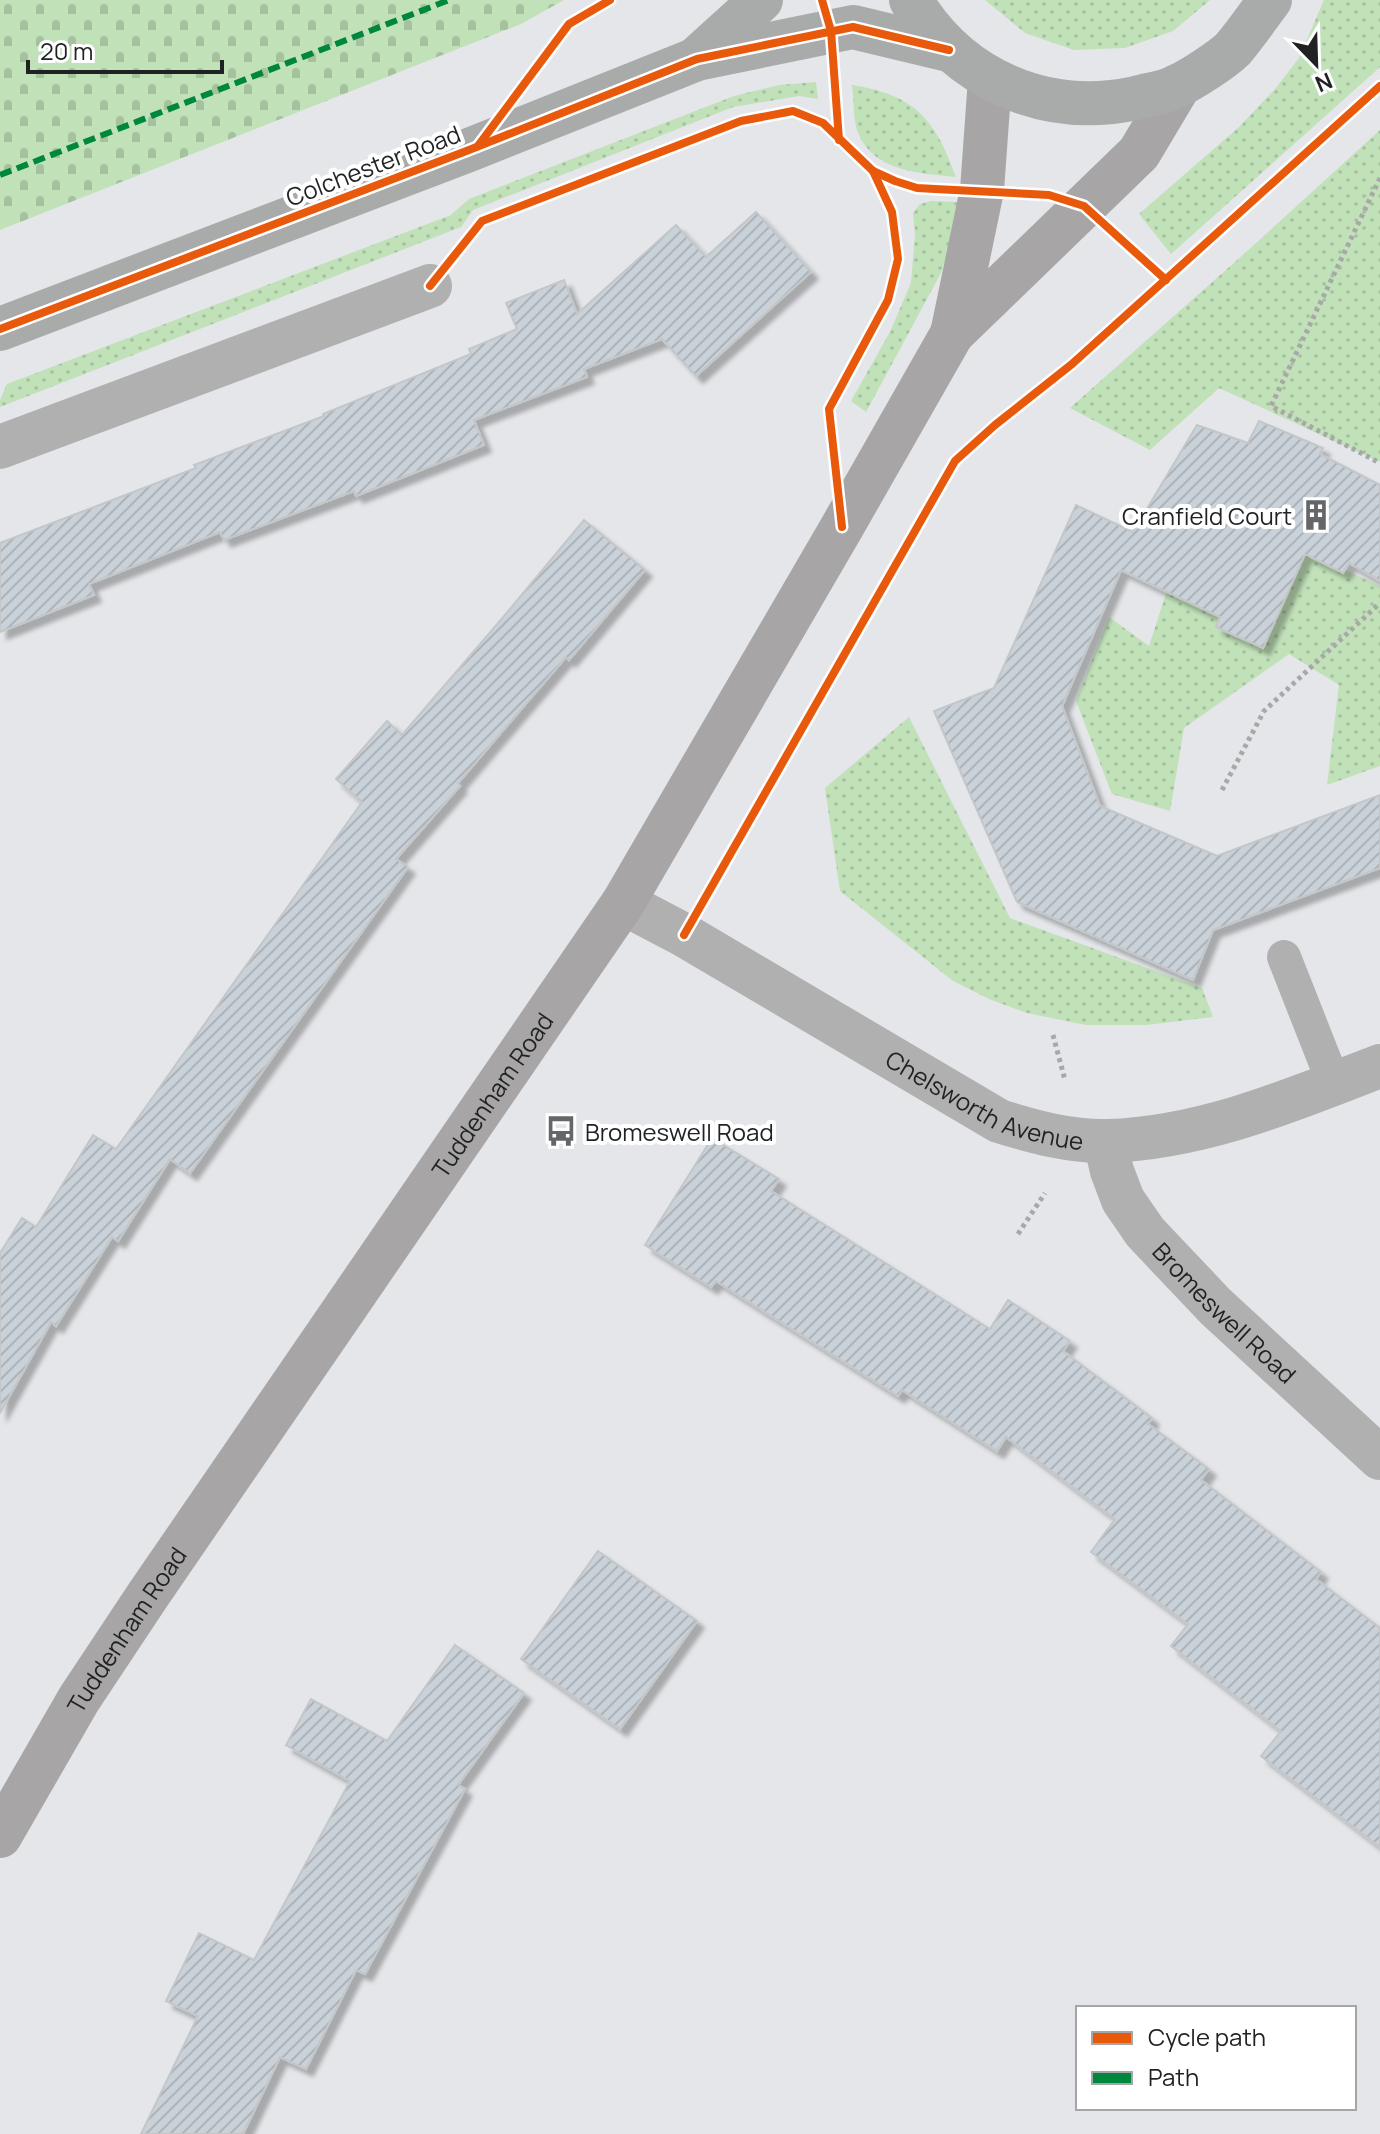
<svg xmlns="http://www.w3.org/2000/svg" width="1380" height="2134" font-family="Manrope,sans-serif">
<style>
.grass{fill:url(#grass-dots)}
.cemetery{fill:url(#cemetery-stones)}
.building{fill:url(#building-hatch);stroke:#c4c6c8;stroke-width:2;filter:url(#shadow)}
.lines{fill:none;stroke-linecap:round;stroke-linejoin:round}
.path{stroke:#a8a8a8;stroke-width:5;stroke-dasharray:4 4;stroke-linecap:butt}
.lane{stroke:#b1b0b1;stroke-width:34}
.street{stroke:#b1b0b1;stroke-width:44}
.secondary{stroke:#a7a5a6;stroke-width:44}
.primary{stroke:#a9aaaa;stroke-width:44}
.quiet{stroke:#00873e;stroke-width:6;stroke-dasharray:12 6;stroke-linecap:butt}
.cycleway-casing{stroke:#fff;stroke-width:13}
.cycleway{stroke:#e8590c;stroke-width:8}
.labels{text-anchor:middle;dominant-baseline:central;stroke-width:8;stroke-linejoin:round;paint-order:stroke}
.street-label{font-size:24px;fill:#1f2123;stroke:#fff}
.poi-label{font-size:24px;fill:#1f2123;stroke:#fff;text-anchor:end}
</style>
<defs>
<pattern id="grass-dots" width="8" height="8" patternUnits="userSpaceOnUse" patternTransform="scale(2)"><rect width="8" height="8" fill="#c1e1b9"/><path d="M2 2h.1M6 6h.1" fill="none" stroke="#a5c19f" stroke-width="1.8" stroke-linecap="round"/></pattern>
<pattern id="cemetery-stones" width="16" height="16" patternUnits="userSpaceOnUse" patternTransform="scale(2)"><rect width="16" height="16" fill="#c1e1b9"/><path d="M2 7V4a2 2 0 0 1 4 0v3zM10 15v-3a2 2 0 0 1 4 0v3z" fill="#a5c19f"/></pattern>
<pattern id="building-hatch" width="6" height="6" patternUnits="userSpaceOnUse" patternTransform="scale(2)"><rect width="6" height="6" fill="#c9d1d9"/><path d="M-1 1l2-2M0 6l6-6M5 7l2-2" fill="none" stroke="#acb3ba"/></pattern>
<filter id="shadow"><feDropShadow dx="7" dy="7" stdDeviation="2" flood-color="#0004"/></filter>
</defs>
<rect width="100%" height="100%" fill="#e4e6e9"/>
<g class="grass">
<polygon points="985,0 1210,0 1173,31 1125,48 1074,50 1025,33"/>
<polygon points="1324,0 1380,0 1380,67 1171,254 1139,214 1239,127 1275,89 1299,58"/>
<polygon points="816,82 818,99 799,96 733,107 473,210 461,227 0,407 0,400 7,384 451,215 469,199 734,96 779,85"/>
<path d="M852,85C915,95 935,119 956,177C919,173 872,172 857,130C853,117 854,99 852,85Z"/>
<polygon points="1380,130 1380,462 1219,388 1150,450 1070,408 1244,254"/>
<polygon points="931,201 957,202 952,239 941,273 866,412 851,401 890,332 911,283 915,235 913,213 920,204"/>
<polygon points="1196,501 1380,586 1380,766 1327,785 1339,685 1289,654 1184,728 1170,811 1112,794 1076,701 1109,617 1149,646"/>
<polygon points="909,717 1010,918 1202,988 1213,1017 1146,1025 1086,1025 1027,1013 989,999 953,981 840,891 825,788"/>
</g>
<polygon class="cemetery" points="0,0 564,0 521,24 0,230"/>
<g class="building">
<polygon points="756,212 811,272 696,376 662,339 584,369 587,377 474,420 484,445 356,496 354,491 224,540 220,532 89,584 94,595 0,632 0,543 196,468 194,465 324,416 323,414 471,354 469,349 517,329 506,303 564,280 577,314 676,225 706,257"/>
<polygon points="1259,421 1323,448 1320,454 1380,485 1380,581 1349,563 1343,573 1305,554 1263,648 1216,627 1220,617 1121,570 1062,706 1100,806 1217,856 1380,795 1380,868 1213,930 1193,980 1017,902 934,711 994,688 1076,505 1133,532 1197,425 1248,443"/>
<polygon points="584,520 645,570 569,660 566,657 458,783 460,786 396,859 408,867 190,1173 170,1159 118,1241 112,1237 56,1326 51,1322 0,1413 0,1253 22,1218 36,1227 93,1135 116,1149 362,802 336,779 387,721 402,735 505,615"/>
<polygon points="712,1138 779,1179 771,1191 990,1329 1008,1300 1070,1341 1063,1351 1152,1418 1148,1424 1209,1469 1201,1480 1321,1572 1316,1579 1380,1628 1380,1847 1261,1756 1281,1731 1171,1646 1188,1624 1091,1552 1115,1519 1006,1437 997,1451 902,1390 898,1396 716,1281 711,1287 645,1245"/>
<polygon points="598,1551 697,1621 620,1729 521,1659"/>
<polygon points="455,1645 524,1693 458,1785 465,1789 365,1974 356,1970 306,2069 280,2057 243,2134 141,2134 198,2016 166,2001 199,1933 254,1960 350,1781 286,1745 311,1699 387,1741"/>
</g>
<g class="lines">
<g class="path">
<polyline points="1380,178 1271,406 1380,463"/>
<polyline points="1222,790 1264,711 1380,603"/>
<polyline points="1053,1035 1065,1080"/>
<polyline points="1018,1234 1045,1193"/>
</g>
<polyline class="lane" points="1284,957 1334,1084"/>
<g class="street">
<polyline points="0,447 430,286"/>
<path id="s1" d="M623,903L684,935L999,1121C1034,1132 1071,1142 1108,1141C1203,1138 1292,1100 1380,1066"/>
<path id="s2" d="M1105,1141L1112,1171L1123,1200L1145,1232L1215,1306L1380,1458"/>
</g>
<g class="secondary">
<polyline points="952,334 982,190 990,79"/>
<path id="s3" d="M0,1836L79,1699L148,1595L623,903L842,527L952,334L1139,153L1179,86"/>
</g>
<g class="primary">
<path d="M911,0C958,79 1045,118 1136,98C1149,94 1165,93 1177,86C1191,80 1223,59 1233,49C1246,34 1258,16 1270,0"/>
<polyline points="698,57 761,0"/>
<polyline points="0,329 469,150 697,59 853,27 949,50"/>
</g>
<polyline class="quiet" points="0,175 449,0"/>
<defs>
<g id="cycleway">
<polyline points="822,0 831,31 839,140"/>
<polyline points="478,146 569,24 610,0"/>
<polyline points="430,286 482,221 741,121 793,111 823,123 873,171 895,181 917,188 935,189 1049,195 1084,206 1166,280"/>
<polyline points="0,329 469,150 697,59 853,27 949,50"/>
<polyline points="842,527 829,409 888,300 898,259 892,212 873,171"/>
<polyline points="684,935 955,461 995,425 1072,364 1380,86"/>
</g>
</defs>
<use href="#cycleway" class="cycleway-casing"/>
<use href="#cycleway" class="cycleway"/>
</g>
<defs>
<symbol id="building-bare" viewBox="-9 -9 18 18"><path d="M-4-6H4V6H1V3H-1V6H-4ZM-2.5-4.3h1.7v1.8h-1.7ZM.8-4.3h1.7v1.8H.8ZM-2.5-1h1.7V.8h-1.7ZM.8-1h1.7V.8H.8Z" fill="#646668" stroke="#fff" stroke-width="2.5" paint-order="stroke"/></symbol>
<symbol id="bus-bare" viewBox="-9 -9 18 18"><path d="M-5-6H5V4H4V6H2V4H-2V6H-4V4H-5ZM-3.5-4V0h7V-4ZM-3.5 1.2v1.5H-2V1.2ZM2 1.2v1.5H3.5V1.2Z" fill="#646668" stroke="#fff" stroke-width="2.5" paint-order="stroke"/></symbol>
</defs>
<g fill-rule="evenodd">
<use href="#building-bare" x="1294" y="493" width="44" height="44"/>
<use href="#bus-bare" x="539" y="1109" width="44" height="44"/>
</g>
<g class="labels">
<g class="street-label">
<text transform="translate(373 165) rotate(-21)">Colchester Road</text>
<text stroke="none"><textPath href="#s3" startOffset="890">Tuddenham Road</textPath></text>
<text stroke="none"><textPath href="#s1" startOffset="414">Chelsworth Avenue</textPath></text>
<text stroke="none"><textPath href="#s2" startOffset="214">Bromeswell Road</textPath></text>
<text stroke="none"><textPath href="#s3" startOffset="242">Tuddenham Road</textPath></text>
</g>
<g class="poi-label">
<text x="1292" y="515">Cranfield Court</text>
<text x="585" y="1131" text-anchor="start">Bromeswell Road</text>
</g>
</g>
<rect x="1076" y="2006" width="280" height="104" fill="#ffffff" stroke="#a5a6a7" stroke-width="2"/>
<rect x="1092" y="2032" width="40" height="12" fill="#e8590c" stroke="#a5a6a7" stroke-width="2"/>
<text x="1148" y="2046" font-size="24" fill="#1f2123">Cycle path</text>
<rect x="1092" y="2072" width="40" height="12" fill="#00873e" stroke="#a5a6a7" stroke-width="2"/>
<text x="1148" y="2086" font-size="24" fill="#1f2123">Path</text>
<g transform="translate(1316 64) rotate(157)" stroke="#ffffff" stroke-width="6" paint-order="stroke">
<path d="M0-6L14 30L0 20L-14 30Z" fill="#1f2123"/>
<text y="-12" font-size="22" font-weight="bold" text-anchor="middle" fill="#1f2123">N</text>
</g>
<path d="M28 60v12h194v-12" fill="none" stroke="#1f2123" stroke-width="4"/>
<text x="40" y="60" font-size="24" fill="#1f2123" stroke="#ffffff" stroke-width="6" paint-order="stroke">20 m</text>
</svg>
